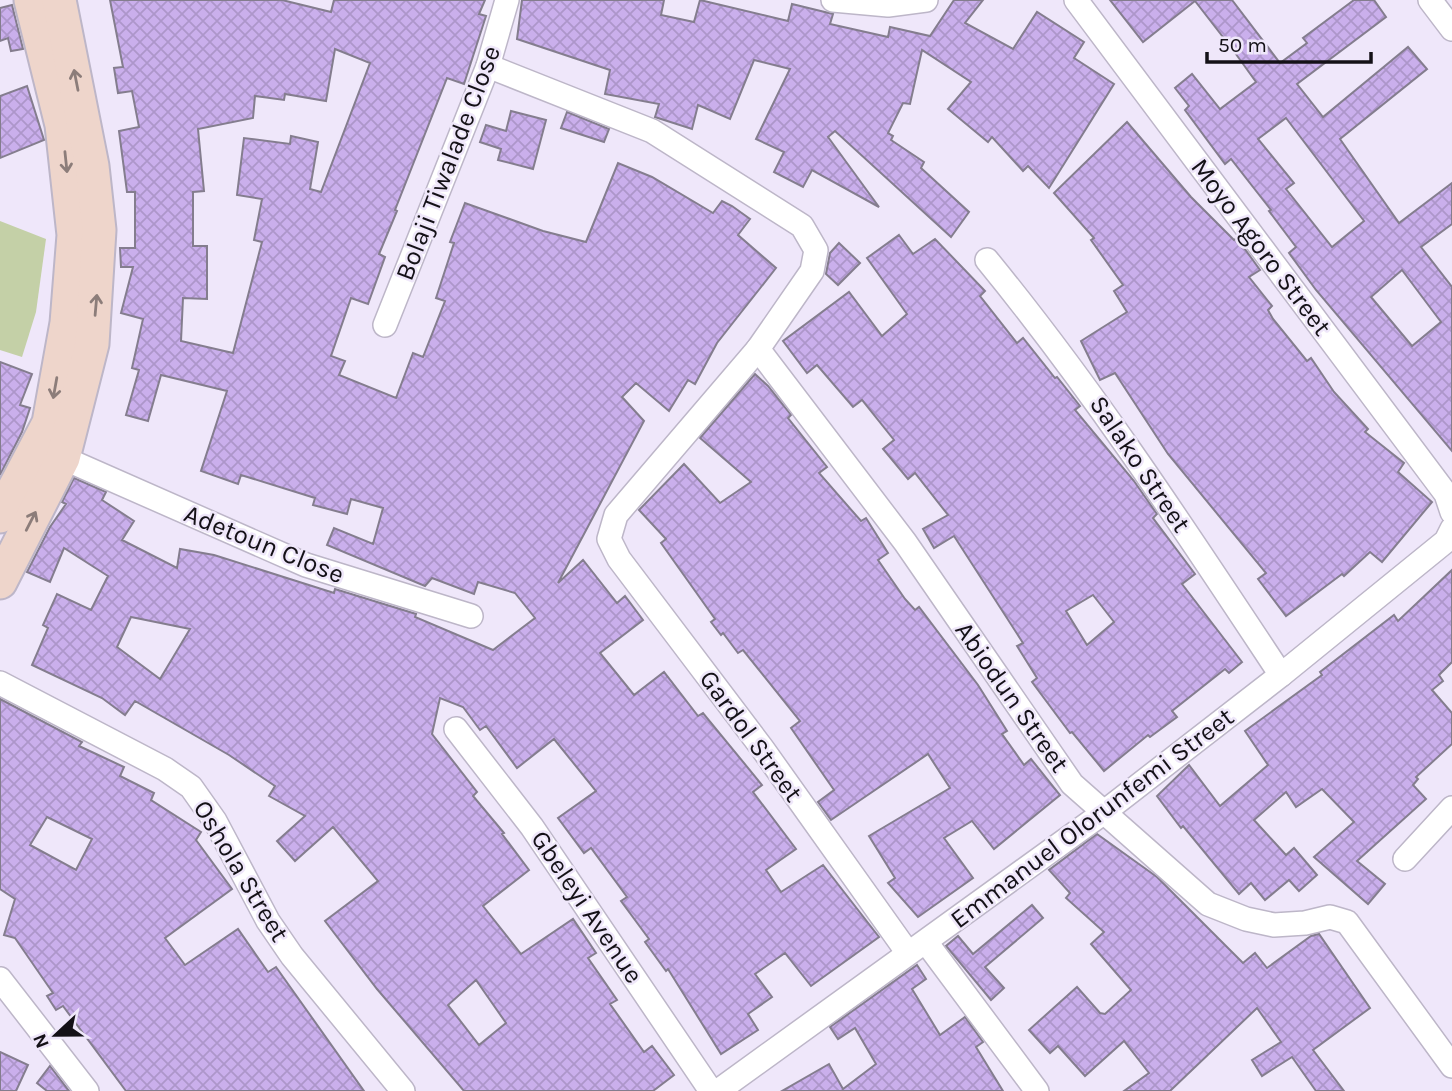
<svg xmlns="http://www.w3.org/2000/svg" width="1452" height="1091" font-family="Karla,sans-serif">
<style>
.green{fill:#c4d0a7}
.building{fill:url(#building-cross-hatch);stroke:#847d8e;stroke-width:2;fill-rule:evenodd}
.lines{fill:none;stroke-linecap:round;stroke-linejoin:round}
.minor-casing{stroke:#bdb6c8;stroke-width:26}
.secondary-casing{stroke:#bdb6c8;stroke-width:37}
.minor{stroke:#fff;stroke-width:23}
.secondary{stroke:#eed5cb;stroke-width:33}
.oneway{stroke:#8c7d7a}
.labels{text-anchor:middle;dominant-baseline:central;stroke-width:5;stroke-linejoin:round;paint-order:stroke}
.street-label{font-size:26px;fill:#141117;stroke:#efe7fa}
</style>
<defs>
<pattern id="building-cross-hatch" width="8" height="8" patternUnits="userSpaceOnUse" patternTransform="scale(1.75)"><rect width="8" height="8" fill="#caafec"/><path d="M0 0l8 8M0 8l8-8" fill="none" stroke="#ad96ca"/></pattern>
</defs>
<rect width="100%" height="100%" fill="#efe7fa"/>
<polygon class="green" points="0,221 46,239 36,312 22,357 0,350"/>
<g class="building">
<path d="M110,0H282L331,12L334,0H485L479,14L486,16L464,84L447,78L395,210L397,211L379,254L385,257L368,304L351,298L331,356L345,361L339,375L396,398L413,353L423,357L445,301L436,298L454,243L450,242L465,203L543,231L586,242L618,163L652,177L713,213L722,201L732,206L750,219L738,235L776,268L717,343L695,384L688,380L669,411L636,383L622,397L644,421L558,583L583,560L617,603L625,596L643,620L600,653L634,695L664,672L698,716L703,713L762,785L753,792L796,849L766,870L781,892L823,865L879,937L811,986L785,953L755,974L772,997L748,1014L758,1030L721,1054L668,969L666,971L645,942L649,939L621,901L627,897L591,848L584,853L558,818L596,791L554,739L517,768L486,726L480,730L463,707L440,698L432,734L477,792L473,796L504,833L502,834L529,870L483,906L521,954L573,919L596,953L588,958L617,1000L610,1004L644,1052L652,1046L674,1075L653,1091H464L377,989L325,921L378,881L333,827L295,861L277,841L305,816L269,796L275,786L229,755L135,701L125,715L102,698L32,665L48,628L43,625L57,594L91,610L108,576L64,548L50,582L27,572L50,527L66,504L62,502L74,478L106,492L102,500L134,521L122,540L177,568L180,549L214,555L334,593L335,589L416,614L415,617L493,650L535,618L515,593L478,582L474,594L432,578L425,586L327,545L334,528L373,544L383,508L351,499L347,514L313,505L315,498L241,475L238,484L201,471L227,391L161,375L148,421L126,415L139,370L132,368L143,319L121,313L133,267H121L120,248H135V192H127L119,131L139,127L132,91L118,93L114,68L123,67ZM335,49L370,63L321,192L310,189L318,142L291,136L290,144L244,138L237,195L262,199L254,240L262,242L233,353L181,341L183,298L207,299V246H193V192L204,191L198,129L253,118L255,96L284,100L285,94L326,101ZM131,617L190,629L160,679L117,647ZM476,980L506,1023L479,1045L448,1005Z"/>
<polygon points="522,0 664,0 661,15 694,22 700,0 788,21 792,4 833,14 830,24 888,37 890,27 930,36 954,0 983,0 965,23 1013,49 1037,12 1084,42 1074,58 1114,84 1049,188 1028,166 1023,171 992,137 988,142 948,109 971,82 922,50 910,104 903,103 888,133 893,136 891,140 924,162 921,168 969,212 951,237 835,131 828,137 879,207 812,170 803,187 774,172 784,152 756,139 790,69 754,60 730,119 698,105 692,129 655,117 659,104 605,94 610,70 517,39"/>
<path d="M1110,0H1232L1280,63L1307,43L1303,38L1354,0H1374L1386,17L1297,84L1323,117L1408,47L1427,69L1340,139L1399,223L1452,183V224L1421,247L1452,287V451L1316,290L1289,253L1296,247L1269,211L1271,210L1231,159L1225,164L1185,110L1189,106L1175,88L1192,74L1220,109L1256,82L1233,50L1195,1L1143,42ZM1286,118L1364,221L1332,247L1286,189L1294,183L1258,139ZM1402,270L1441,322L1412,346L1371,297Z"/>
<polygon points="12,5 23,49 11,51 8,38 0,41 0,8"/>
<polygon points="27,86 44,140 0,158 0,96"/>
<polygon points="511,111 546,120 533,169 498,160 501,149 480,142 486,125 506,131"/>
<polygon points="567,112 609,129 604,142 561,128"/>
<polygon points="1127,122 1191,197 1234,240 1237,238 1260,270 1249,277 1272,306 1268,310 1273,319 1307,361 1311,358 1334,392 1368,429 1365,432 1404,463 1398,472 1432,502 1382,562 1370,552 1344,576 1342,574 1286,616 1258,579 1266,573 1168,454 1115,373 1100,380 1081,341 1127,312 1114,291 1123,285 1091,240 1094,238 1054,193"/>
<path d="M899,235L913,254L935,239L985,291L980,296L1017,343L1023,338L1055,378L1057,377L1080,406L1075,410L1134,481L1157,514L1153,518L1195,574L1182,584L1242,662L1229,673L1225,669L1172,711L1177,717L1150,737L1148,735L1104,771L1072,732L1070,733L1032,682L1037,678L1017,646L1023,643L954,536L934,548L923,529L948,515L915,473L908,479L883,449L894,440L862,400L853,407L817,365L807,373L783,341L849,292L882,336L907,314L867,258ZM1093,595L1114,622L1087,645L1066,611Z"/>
<polygon points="839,243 860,263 838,285 826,274 830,253"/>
<polygon points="0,362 32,374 20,405 30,408 22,432 0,475"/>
<polygon points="755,374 768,386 791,415 788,418 827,467 819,473 861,521 866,518 888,553 878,560 905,599 915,610 919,607 978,685 1007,731 1002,734 1024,765 1031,759 1060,795 994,849 972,821 944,838 973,878 918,917 888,883 895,878 869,836 950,788 928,754 831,820 818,802 834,790 791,728 800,721 743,650 738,653 723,633 721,635 711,622 715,619 661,543 666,539 639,510 684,464 720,503 751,482 700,438"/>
<polygon points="1452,570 1452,662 1439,675 1443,681 1432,690 1452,713 1452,744 1416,777 1418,779 1413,785 1426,799 1357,861 1385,884 1368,904 1314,857 1354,822 1322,789 1296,807 1286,792 1254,820 1286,855 1294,848 1317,875 1299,891 1289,880 1265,900 1251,883 1239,894 1183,826 1181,828 1157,796 1189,765 1220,806 1268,765 1245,731 1322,675 1320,672 1394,615 1398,621"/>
<path d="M0,699L82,742L79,746L124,767L120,776L154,793L151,800L201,832L196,840L232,889L165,938L185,965L238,929L268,972L276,967L364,1091H126L63,1006L56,1010L47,996L53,993L15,938L4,935L15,899L0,889ZM47,817L92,839L76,870L30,845Z"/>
<polygon points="1097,834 1157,877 1243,963 1255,953 1267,968 1311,936 1319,934 1370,1008 1313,1050 1344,1091 1316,1091 1292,1057 1262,1076 1252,1060 1281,1042 1257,1008 1170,1091 1124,1091 1149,1073 1124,1041 1085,1076 1058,1046 1050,1053 1029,1030 1077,987 1100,1013 1105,1014 1131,990 1091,944 1104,932 1066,898 1070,893 1049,870"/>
<polygon points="1032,905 1043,918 985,967 1004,988 991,1000 946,946 958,936 973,954"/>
<polygon points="917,965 926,979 912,989 940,1035 965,1017 983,1042 976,1047 1003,1091 782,1091 829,1064 843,1089 876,1064 855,1028 838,1039 830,1027"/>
<polygon points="0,1052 28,1065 16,1091 0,1091"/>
<polygon points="50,1066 69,1091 47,1091 37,1083"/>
</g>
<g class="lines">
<defs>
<g id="minor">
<polyline points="833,0 888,5 926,0"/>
<polyline points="1076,0 1446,494 1452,512"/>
<polyline points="1430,0 1452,29"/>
<polyline points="488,66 652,131 802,226 816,250 812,271 758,349 616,515 609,539 619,559 762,748 908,953"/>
<path d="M987,260C1095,392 1187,533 1281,675"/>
<polyline points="385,325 488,66 507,0"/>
<polyline points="758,349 905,542 1072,784 1208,904 1246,919 1274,925 1305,923 1330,917 1347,922 1452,1066"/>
<polyline points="63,458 306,565 471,616"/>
<polyline points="0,683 165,769 191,787 215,821 268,921 292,956 403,1091"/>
<polyline points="456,729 532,827 711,1091"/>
<polyline points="1405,859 1452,808"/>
<polyline points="926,942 1037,1091"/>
<polyline points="0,979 87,1091"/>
<polyline points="718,1091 1103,813 1281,675 1446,541 1452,529"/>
</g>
<g id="secondary">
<polyline points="0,516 49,423 67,323 74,235 62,125 31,0"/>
<polyline points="0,582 63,458 92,344 99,230 92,166 59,0"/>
</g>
</defs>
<use href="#minor" class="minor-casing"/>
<use href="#secondary" class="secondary-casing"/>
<use href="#minor" class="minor"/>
<use href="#secondary" class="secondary"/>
</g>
<defs><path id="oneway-shaft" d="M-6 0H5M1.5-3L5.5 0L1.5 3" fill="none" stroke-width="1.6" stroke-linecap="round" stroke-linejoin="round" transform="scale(1.75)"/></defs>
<g class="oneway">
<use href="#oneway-shaft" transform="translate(76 80) rotate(-101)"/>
<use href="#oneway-shaft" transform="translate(66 162) rotate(84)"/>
<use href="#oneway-shaft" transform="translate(96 305) rotate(-85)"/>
<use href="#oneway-shaft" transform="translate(55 388) rotate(100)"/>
<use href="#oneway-shaft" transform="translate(31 521) rotate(-63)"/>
</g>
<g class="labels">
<g class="street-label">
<text transform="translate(448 163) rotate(-69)">Bolaji Tiwalade Close</text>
<text transform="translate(1261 247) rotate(53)">Moyo Agoro Street</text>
<text transform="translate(1140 464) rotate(56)">Salako Street</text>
<text transform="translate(264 544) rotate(22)">Adetoun Close</text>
<text transform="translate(1012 697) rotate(55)">Abiodun Street</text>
<text transform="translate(751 736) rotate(54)">Gardol Street</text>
<text transform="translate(1092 818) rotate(-37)">Emmanuel Olorunfemi Street</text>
<text transform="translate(241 871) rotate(59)">Oshola Street</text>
<text transform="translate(587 907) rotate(56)">Gbeleyi Avenue</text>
</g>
</g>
<g transform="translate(56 1035) rotate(248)" stroke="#efe7fa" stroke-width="5" paint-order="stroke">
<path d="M0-5L12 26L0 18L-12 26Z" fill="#141117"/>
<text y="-10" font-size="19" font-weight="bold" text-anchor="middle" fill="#141117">N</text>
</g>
<path d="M1207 52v10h164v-10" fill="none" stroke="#141117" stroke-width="3.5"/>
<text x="1218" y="52" font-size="21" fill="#141117" stroke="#efe7fa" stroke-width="5" paint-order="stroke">50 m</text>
</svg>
